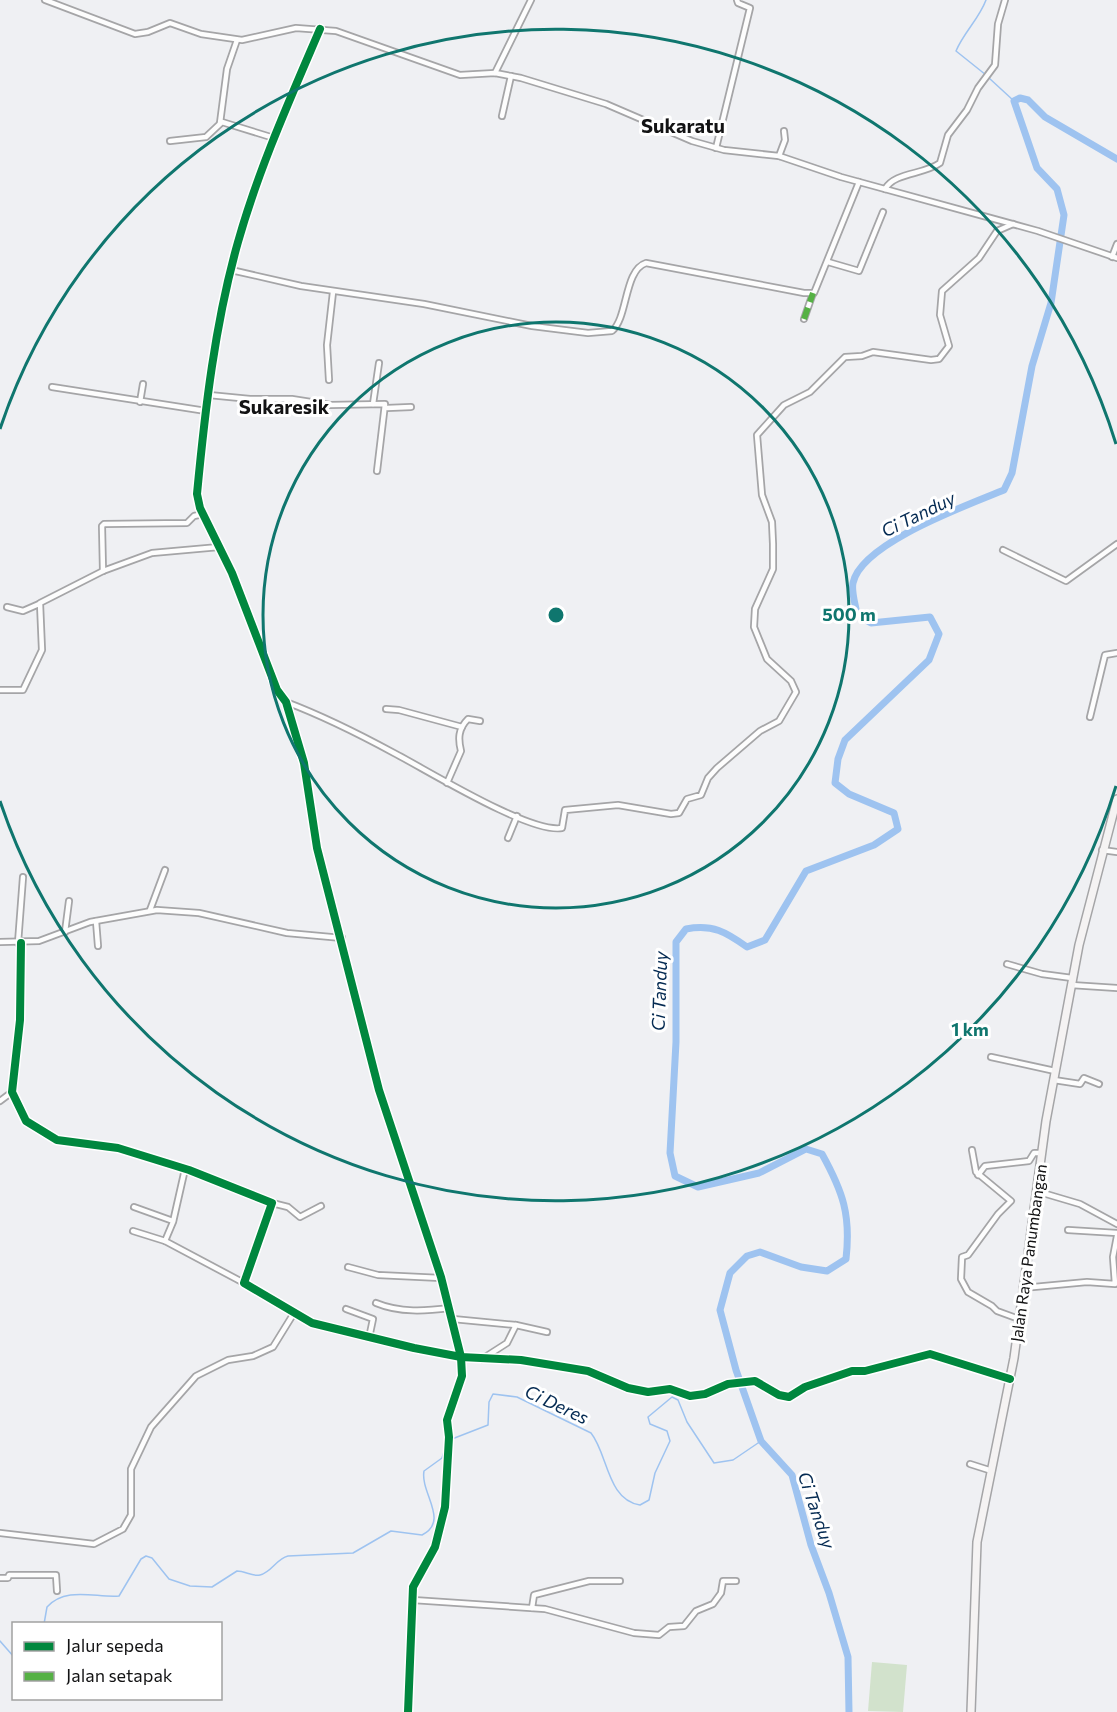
<svg xmlns="http://www.w3.org/2000/svg" width="1117" height="1712" font-family="Commissioner,sans-serif">
<style>
.green{fill:#d2e2cc}
.lines{fill:none;stroke-linecap:round;stroke-linejoin:round}
.stream{stroke:#9ec3f0;stroke-width:1.5}
.river{stroke:#9ec3f0;stroke-width:7}
.street-casing{stroke:#a5a5a7;stroke-width:8}
.secondary-casing{stroke:#a5a5a7;stroke-width:10}
.street{stroke:#fdfdfd;stroke-width:4.5}
.secondary{stroke:#f5f3f3;stroke-width:7}
.quiet{stroke:#55b144;stroke-width:6;stroke-dasharray:12 6;stroke-linecap:butt}
.cycleway-casing{stroke:#fff;stroke-width:11}
.cycleway{stroke:#00873e;stroke-width:8}
.ring{fill:none;stroke:#0f766e;stroke-width:3}
.labels{text-anchor:middle;dominant-baseline:central;stroke-width:6;stroke-linejoin:round;paint-order:stroke}
.street-label{font-size:16px;fill:#131314;stroke:#fff}
.water-label{font-size:18px;font-style:italic;fill:#042a52;stroke:#fff}
.quarter-label{font-size:20px;font-weight:bold;fill:#131314;stroke:#fff}
.centre{fill:#0f766e;stroke:#fff;stroke-width:3}
.ring-label{font-size:18px;text-anchor:middle;font-weight:bold;fill:#0f766e;stroke:#fff;stroke-width:6;stroke-linejoin:round;paint-order:stroke}
</style>
<rect width="100%" height="100%" fill="#eff0f3"/>
<polygon class="green" points="872,1662 907,1665 903,1712 868,1711"/>
<g class="lines">
<g class="stream">
<path d="M986,75L956,51C964,32 979,19 986,0"/>
<polyline points="989,78 1014,101"/>
<path d="M452,1439L488,1425L489,1402L493,1394L517,1397L591,1433C608,1454 607,1500 640,1505L649,1500L655,1473L670,1441L667,1431L650,1424L648,1417L672,1397L678,1400L687,1422L714,1463L733,1460L761,1441"/>
<path d="M44,1624L47,1607C66,1586 96,1598 119,1596L141,1559L146,1556L152,1558L169,1579L190,1586L212,1587L237,1571C245,1571 253,1577 260,1575C272,1572 276,1559 288,1556L353,1553L391,1531L422,1535C450,1521 420,1493 424,1471L442,1458L447,1442"/>
<polyline points="0,1641 14,1657"/>
</g>
<path class="river" d="M849,1712L848,1657L829,1593L811,1545L792,1475L761,1441L736,1370L720,1310L730,1273L747,1256L760,1252L801,1267L827,1271L846,1259C851,1215 843,1192 822,1154L806,1149L759,1173L698,1187L675,1176L670,1153L676,1042V942L686,929C713,924 726,932 747,947L765,940L806,871L874,845L898,829L894,813L849,794L835,783L838,759L845,740L929,660L939,634L930,617L871,623L857,615C856,606 851,592 853,583C861,543 968,505 1004,490L1012,473L1032,366L1051,303L1064,215L1057,189L1037,168L1014,101L1020,98L1028,100L1045,117L1117,159"/>
<defs>
<g id="street">
<polyline points="45,0 135,34 148,32 170,23 201,34 242,40 296,28 336,31 460,75 495,73 521,78 606,104 692,141 724,150 779,156 841,177 1038,231 1117,258"/>
<path d="M320,29C290,99 259,168 238,242C215,323 205,410 197,494L200,508L232,573L277,690L286,702L304,763L317,848L379,1090L441,1277L461,1357L462,1376L447,1420L449,1437L445,1507L435,1547L413,1587L408,1712"/>
<polyline points="495,73 531,0"/>
<polyline points="502,116 511,76"/>
<polyline points="220,123 227,69 237,40"/>
<polyline points="170,141 206,137 222,122 274,138"/>
<polyline points="716,148 750,8 738,3 737,0"/>
<polyline points="779,156 785,140 784,131"/>
<path d="M885,189C895,172 923,175 940,163L948,135L967,110L978,88L995,65L998,24L1005,0"/>
<polyline points="1112,257 1117,244"/>
<polyline points="828,262 859,271 883,212"/>
<path d="M231,270L301,286L424,304L532,326L588,333L612,331C628,318 624,270 646,263L804,293H814L859,182"/>
<polyline points="804,319 813,293"/>
<polyline points="329,380 327,345 333,292"/>
<polyline points="52,387 206,411"/>
<polyline points="209,395 250,399 292,399 330,405 385,404 377,471"/>
<polyline points="140,402 143,384"/>
<polyline points="373,404 379,363"/>
<polyline points="387,408 411,407"/>
<polyline points="1003,550 1066,581 1117,544"/>
<polyline points="103,571 102,526 104,524 187,523 194,516 203,514"/>
<polyline points="7,607 23,611 39,604"/>
<polyline points="0,690 23,690 42,650 40,603 103,571 152,553 219,547"/>
<path d="M286,702C323,716 359,734 394,753C427,770 530,834 562,828L565,810L618,805L671,814L679,813L687,799L701,795L708,778L717,768L760,731L779,721L796,692L791,681L767,659L754,627L755,609L773,569V544L772,522L762,495L757,435L784,405L810,392L845,357L862,356L873,352L931,360L939,359L949,346L940,315L942,291L979,258L997,231L1013,224"/>
<polyline points="386,709 399,710 462,727"/>
<polyline points="1090,717 1105,655 1117,653"/>
<path d="M447,783L461,751C458,739 458,729 468,719L480,721"/>
<polyline points="508,838 517,816"/>
<polyline points="1102,850 1117,852"/>
<polyline points="150,910 165,870"/>
<polyline points="96,921 98,946"/>
<polyline points="65,932 69,901"/>
<polyline points="0,942 39,941 90,922 157,910 199,913 287,933 342,938"/>
<polyline points="18,943 23,877"/>
<polyline points="21,943 20,1020 12,1092 26,1121 57,1140 118,1148 189,1170 272,1203 244,1283 312,1323 414,1348 461,1357 521,1360 588,1371 628,1388 648,1392 670,1389 690,1396 705,1394 728,1384 755,1381 779,1395 789,1397 805,1387 852,1371 865,1371 930,1354 1010,1379"/>
<polyline points="1007,964 1042,974 1072,978"/>
<polyline points="1071,985 1117,988"/>
<polyline points="991,1057 1055,1071"/>
<polyline points="1054,1080 1080,1084 1084,1078 1099,1084"/>
<polyline points="0,1101 12,1092"/>
<polyline points="972,1150 976,1172 1011,1201 998,1214 968,1255 962,1257 961,1279 968,1292 992,1306 997,1311 1019,1319"/>
<polyline points="185,1169 173,1222 165,1241 244,1283"/>
<polyline points="978,1175 985,1166 1029,1161 1034,1153 1041,1153"/>
<polyline points="1036,1191 1080,1204 1117,1224"/>
<polyline points="272,1203 288,1207 300,1217 321,1206"/>
<polyline points="134,1207 173,1221"/>
<polyline points="1068,1230 1117,1233"/>
<polyline points="133,1231 165,1241"/>
<polyline points="348,1267 378,1275 441,1278"/>
<polyline points="1023,1288 1087,1282 1115,1284 1113,1257 1117,1236"/>
<path d="M376,1303C400,1313 426,1311 450,1308"/>
<polyline points="346,1309 373,1319 369,1338"/>
<polyline points="453,1319 516,1325 547,1332"/>
<polyline points="482,1359 507,1343 516,1325"/>
<polyline points="970,1464 992,1471"/>
<polyline points="0,1533 94,1544 123,1529 131,1515 131,1469 151,1427 196,1376 228,1360 253,1356 273,1347 294,1313"/>
<polyline points="0,1578 8,1578 9,1575 56,1575 57,1591"/>
<polyline points="413,1600 545,1609 634,1633 659,1635 669,1627 684,1626 696,1611 713,1604 721,1593 723,1581 736,1581"/>
<polyline points="532,1608 534,1595 589,1581 620,1581"/>
</g>
<polyline id="secondary" points="971,1712 977,1542 1014,1358 1046,1121 1079,945 1117,799"/>
</defs>
<use href="#street" class="street-casing"/>
<use href="#secondary" class="secondary-casing"/>
<use href="#street" class="street"/>
<use href="#secondary" class="secondary"/>
<polyline class="quiet" points="804,319 813,293"/>
<defs>
<g id="cycleway">
<path d="M320,29C290,99 259,168 238,242C215,323 205,410 197,494L200,508L232,573L277,690L286,702L304,763L317,848L379,1090L441,1277L461,1357L462,1376L447,1420L449,1437L445,1507L435,1547L413,1587L408,1712"/>
<polyline points="21,943 20,1020 12,1092 26,1121 57,1140 118,1148 189,1170 272,1203 244,1283 312,1323 414,1348 461,1357 521,1360 588,1371 628,1388 648,1392 670,1389 690,1396 705,1394 728,1384 755,1381 779,1395 789,1397 805,1387 852,1371 865,1371 930,1354 1010,1379"/>
</g>
</defs>
<use href="#cycleway" class="cycleway-casing"/>
<use href="#cycleway" class="cycleway"/>
</g>
<g class="ring">
<circle cx="556" cy="615" r="293"/>
<path d="M1116 786A586 586 0 0 1 0 801M0 429A586 586 0 0 1 1116 444"/>
</g>
<g class="labels">
<g class="street-label">
<text transform="translate(1028 1253) rotate(-82)">Jalan Raya Panumbangan</text>
</g>
<g class="water-label">
<text transform="translate(918 514) rotate(-26)">Ci Tanduy</text>
<text transform="translate(659 991) rotate(-88)">Ci Tanduy</text>
<text transform="translate(557 1404) rotate(25)">Ci Deres</text>
<text transform="translate(817 1510) rotate(71)">Ci Tanduy</text>
</g>
<g class="quarter-label">
<text x="683" y="125">Sukaratu</text>
<text x="284" y="406">Sukaresik</text>
</g>
</g>
<circle cx="556" cy="615" r="9" class="centre"/>
<g class="ring-label">
<text x="849" y="621">500 m</text>
<text x="970" y="1036">1 km</text>
</g>
<rect x="12" y="1622" width="210" height="78" fill="#ffffff" stroke="#a1a1a1" stroke-width="1.5"/>
<rect x="24" y="1642" width="30" height="9" fill="#00873e" stroke="#a1a1a1" stroke-width="1.5"/>
<text x="66" y="1652" font-size="18" fill="#131314">Jalur sepeda</text>
<rect x="24" y="1672" width="30" height="9" fill="#55b144" stroke="#a1a1a1" stroke-width="1.5"/>
<text x="66" y="1682" font-size="18" fill="#131314">Jalan setapak</text>
</svg>
